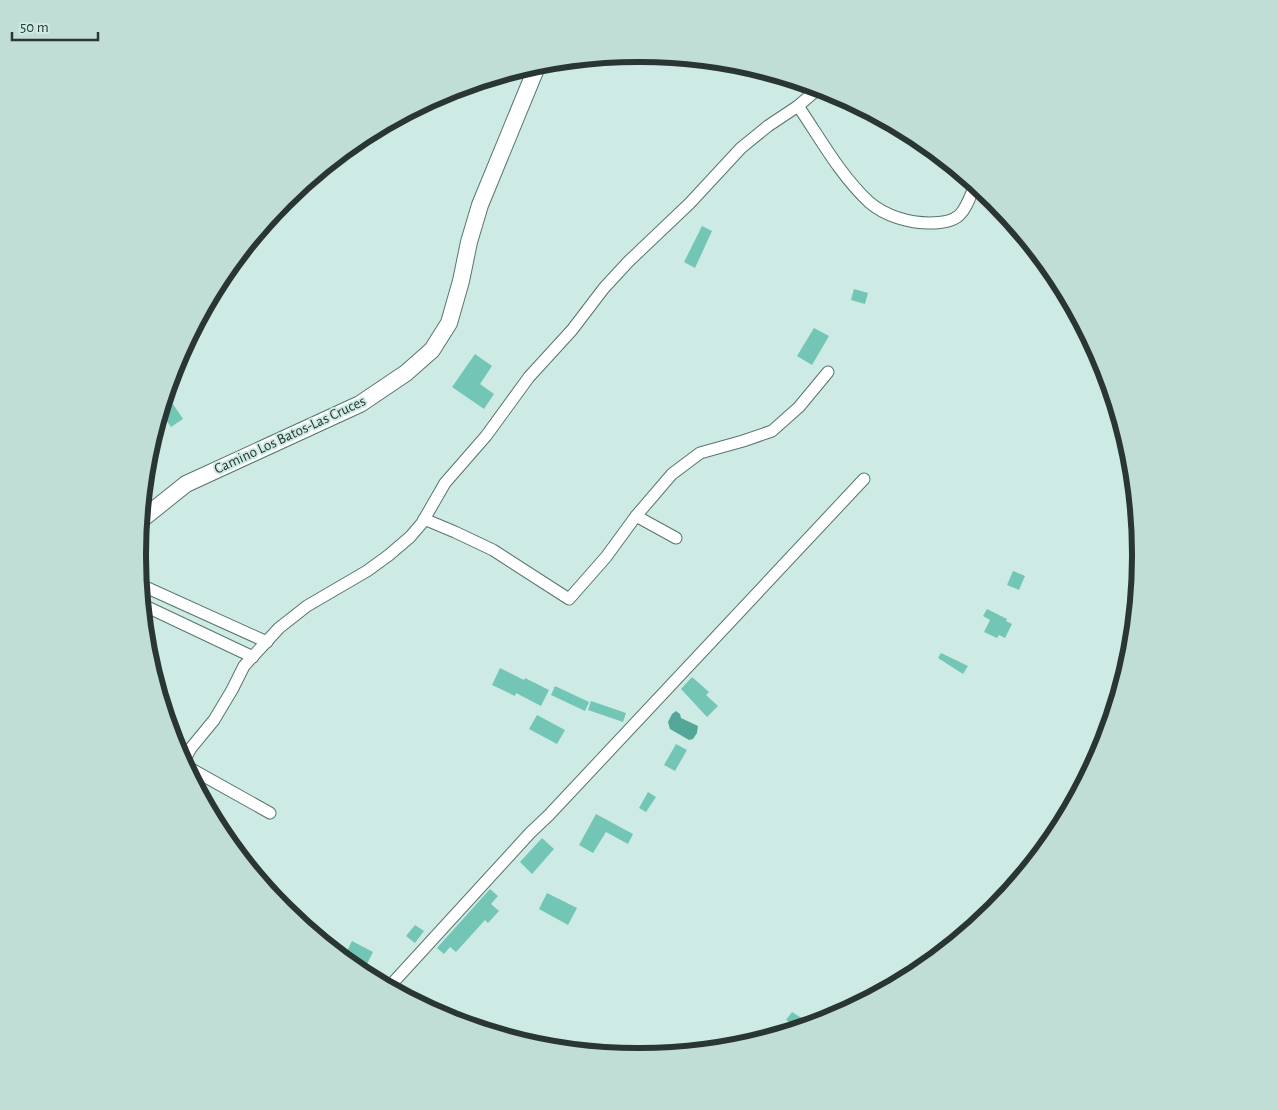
<svg xmlns="http://www.w3.org/2000/svg" width="1278" height="1110" font-family="'Alegreya Sans',sans-serif">
<style>
.water{fill:#54a798}
.building{fill:#73c6b6}
.lines{fill:none;stroke-linecap:round;stroke-linejoin:round}
.street-casing{stroke:#58746d;stroke-width:13}
.secondary-casing{stroke:#58746d;stroke-width:18}
.street{stroke:#fff;stroke-width:11}
.secondary{stroke:#fff;stroke-width:16}
.labels{text-anchor:middle;dominant-baseline:central;stroke-width:4;stroke-linejoin:round;paint-order:stroke}
.street-label{font-size:15px;fill:#2a3633;stroke:#cdebe4}
.rim{fill:none;stroke:#2a3633;stroke-width:6}
</style>
<rect width="100%" height="100%" fill="#cdebe4"/>
<polygon class="water" points="676,711 680,714 681,718 698,726 697,733 693,739 689,740 670,729 668,722 672,714"/>
<g class="building">
<polygon points="702,226 712,231 695,268 684,262"/>
<polygon points="854,289 868,293 865,304 851,300"/>
<polygon points="814,328 829,336 812,365 797,356"/>
<polygon points="475,354 492,366 480,384 494,394 484,409 452,387"/>
<polygon points="173,404 183,419 171,427 161,413"/>
<polygon points="1013,571 1025,576 1019,590 1007,585"/>
<polygon points="987,609 1007,619 1006,621 1012,624 1005,638 999,635 997,638 984,632 990,620 983,616"/>
<polygon points="941,653 968,666 963,674 938,658"/>
<polygon points="500,668 524,680 525,678 549,690 541,706 516,693 515,696 492,685"/>
<polygon points="692,677 709,692 706,695 718,706 707,717 681,689"/>
<polygon points="555,686 589,702 585,711 551,695"/>
<polygon points="591,701 626,713 623,722 588,710"/>
<polygon points="537,715 565,730 557,744 529,729"/>
<polygon points="676,744 687,750 675,771 664,765"/>
<polygon points="648,792 656,797 646,812 639,808"/>
<polygon points="596,814 633,834 628,844 606,832 593,853 579,845"/>
<polygon points="542,838 554,849 532,874 520,862"/>
<polygon points="490,889 498,896 491,904 499,911 488,923 485,920 456,952 450,947 444,954 437,948"/>
<polygon points="547,893 577,908 568,925 539,909"/>
<polygon points="415,925 424,931 415,943 406,936"/>
<polygon points="352,941 373,952 367,964 346,953"/>
<polygon points="792,1012 803,1019 798,1027 786,1020"/>
</g>
<g class="lines">
<defs>
<g id="street">
<path d="M798,106C820,138 840,175 869,202C885,216 909,223 930,223C962,223 964,212 975,185"/>
<polyline points="636,516 676,538"/>
<polyline points="424,519 455,532 493,550 569,599 606,557 636,516 672,474 700,453 743,441 772,431 799,407 828,372"/>
<polyline points="141,585 267,642"/>
<polyline points="143,605 253,657"/>
<polyline points="184,761 191,748 214,720 232,690 244,666 279,628 307,606 367,571 389,555 410,537 422,523 445,483 486,436 529,377 572,330 604,288 628,262 690,203 741,148 768,126 798,106 819,88"/>
<polyline points="186,766 270,813"/>
<polyline points="389,987 530,833 549,815 864,479"/>
</g>
<polyline id="secondary" points="141,520 186,484 360,404 406,373 432,350 449,323 461,281 469,242 480,205 538,64"/>
</defs>
<use href="#street" class="street-casing"/>
<use href="#secondary" class="secondary-casing"/>
<use href="#street" class="street"/>
<use href="#secondary" class="secondary"/>
</g>
<g class="labels">
<g class="street-label">
<text transform="translate(290 435) rotate(-25)">Camino Los Batos-Las Cruces</text>
</g>
</g>
<path d="M0 0H1278V1110H0ZM638 62H640A492 492 0 0 1 1132 554V556A492 492 0 0 1 640 1048H638A492 492 0 0 1 146 556V554A492 492 0 0 1 638 62Z" fill="#c0ddd6" fill-rule="evenodd"/>
<path class="rim" d="M638 62H640A492 492 0 0 1 1132 554V556A492 492 0 0 1 640 1048H638A492 492 0 0 1 146 556V554A492 492 0 0 1 638 62Z"/>
<path d="M12 32v8h86v-8" fill="none" stroke="#2a3633" stroke-width="2.5"/>
<text x="20" y="32" font-size="15" fill="#2a3633" stroke="#cdebe4" stroke-width="4" paint-order="stroke">50 m</text>
</svg>
